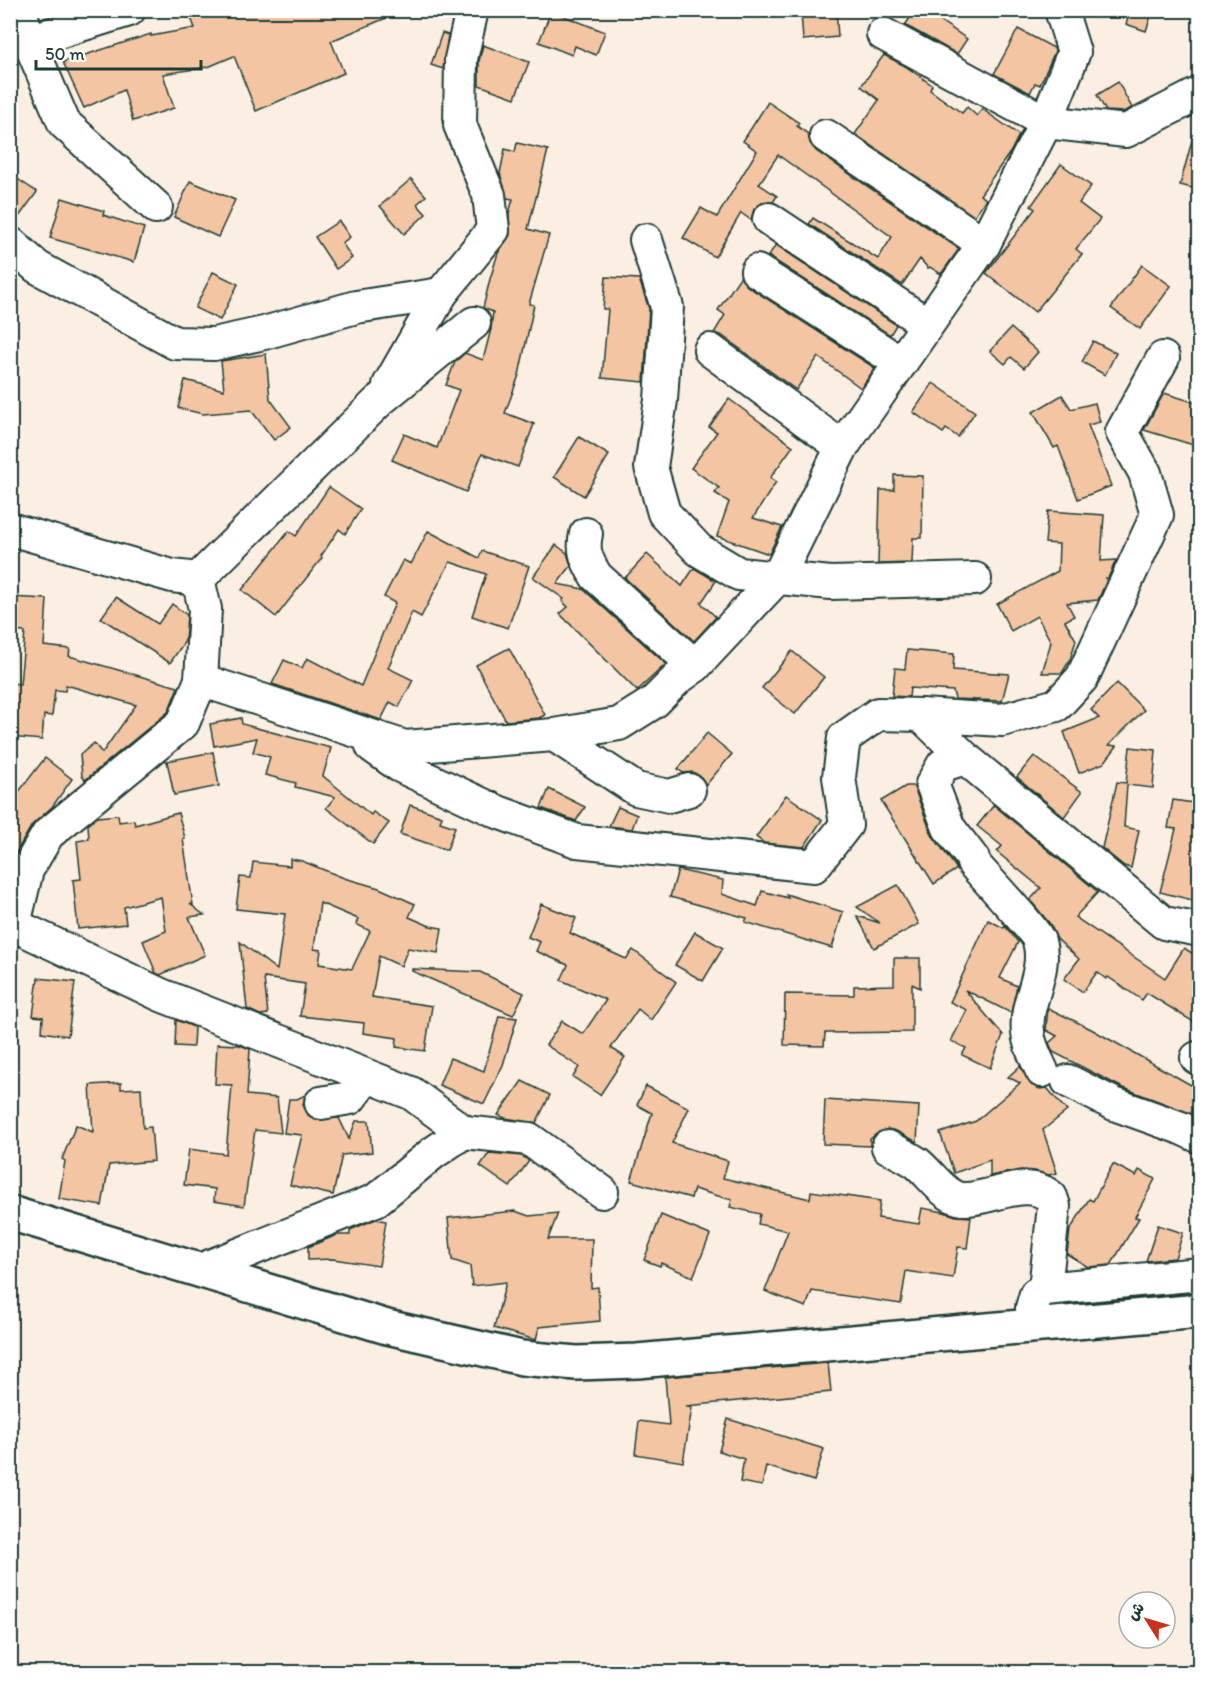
<svg xmlns="http://www.w3.org/2000/svg" width="1210" height="1683" font-family="Itim,'Playpen Sans Arabic',sans-serif">
<style>
.building{fill:#f3c5a3;stroke:#1f3d34;stroke-width:1.5;fill-rule:evenodd}
.lines{fill:none;stroke-linecap:round;stroke-linejoin:round}
.minor-casing{stroke:#1f3d34;stroke-width:36}
.major-casing{stroke:#1f3d34;stroke-width:38}
.minor{stroke:#fff;stroke-width:32}
.major{stroke:#fff;stroke-width:33}
</style>
<rect width="100%" height="100%" fill="#fbeee3"/>
<filter id="ink" filterUnits="userSpaceOnUse"><feTurbulence type="fractalNoise" baseFrequency=".0167" numOctaves="2"/><feDisplacementMap in="SourceGraphic" scale="12" xChannelSelector="R" yChannelSelector="G"/><feConvolveMatrix kernelMatrix="1 2 1 2 8 2 1 2 1" color-interpolation-filters="sRGB"/></filter>
<g filter="url(#ink)">
<g class="building">
<polygon points="208,10 403,10 403,11 331,41 344,73 256,111 234,56 208,67 163,74 174,108 133,121 124,90 84,108 63,62 151,34 151,36 195,28 191,18"/>
<polygon points="811,10 836,10 838,37 803,40 801,13"/>
<polygon points="916,10 924,10 967,39 957,54 905,25"/>
<polygon points="1131,10 1153,10 1146,31 1126,24"/>
<polygon points="551,11 605,32 596,55 575,46 572,55 539,42"/>
<polygon points="1018,29 1054,48 1055,51 1040,85 1035,83 1030,93 994,74"/>
<polygon points="442,33 448,35 443,69 431,65"/>
<polygon points="483,45 529,62 515,98 479,85 479,61"/>
<polygon points="884,55 905,66 932,85 930,90 962,113 967,107 977,116 982,109 1019,135 1011,151 980,195 986,199 974,216 855,134 879,100 861,86"/>
<polygon points="1118,82 1132,108 1123,112 1106,111 1097,95"/>
<polygon points="768,102 799,123 797,126 808,134 810,143 816,151 959,249 941,274 930,267 928,268 920,259 902,285 809,224 813,218 878,259 892,237 778,155 759,184 777,196 773,202 762,203 754,209 751,220 741,213 715,257 683,238 701,208 717,217 757,151 743,141"/>
<polygon points="1194,133 1200,133 1200,190 1180,185"/>
<polygon points="517,143 548,150 528,229 549,235 529,304 534,305 519,375 505,413 534,424 518,467 482,454 466,492 392,460 404,434 437,448 459,390 446,385 455,362 465,353 483,360 491,329 493,312 483,308 490,279 498,253 510,235 509,213 513,199 507,198 500,173 505,149 515,152"/>
<polygon points="1061,164 1091,186 1079,203 1100,219 1076,249 1082,254 1035,312 986,273 1035,209 1031,206"/>
<polygon points="10,174 37,192 13,225 10,225"/>
<polygon points="411,179 426,196 417,204 426,214 404,234 380,206"/>
<polygon points="190,181 235,200 218,237 174,217"/>
<polygon points="62,198 104,211 103,215 144,228 134,262 50,238"/>
<polygon points="339,221 350,237 342,243 352,258 336,269 315,237"/>
<polygon points="776,245 896,325 890,335 768,256"/>
<polygon points="1142,265 1171,286 1140,329 1111,308"/>
<polygon points="213,272 238,284 220,320 195,308"/>
<polygon points="606,277 639,279 649,309 644,382 602,378 608,309 603,309"/>
<polygon points="740,277 747,286 875,368 861,388 818,357 796,390 721,335 714,333 725,315 718,310"/>
<polygon points="1011,328 1038,352 1024,368 1011,357 1005,364 990,351"/>
<polygon points="1093,341 1116,353 1105,375 1082,362"/>
<polygon points="266,354 270,399 291,427 274,440 251,410 203,414 178,408 185,380 224,390 221,361"/>
<polygon points="933,383 975,412 958,437 946,429 943,433 913,412"/>
<polygon points="1164,393 1200,404 1200,447 1144,430"/>
<polygon points="1062,395 1071,409 1095,403 1100,422 1088,425 1111,486 1078,499 1058,446 1054,448 1033,412"/>
<polygon points="729,399 793,446 770,478 776,482 753,518 782,527 769,554 717,536 729,502 715,493 719,488 691,468 717,432 709,427"/>
<polygon points="579,437 609,455 584,496 554,477"/>
<polygon points="894,475 923,476 922,538 913,538 912,563 878,564 880,490 894,490"/>
<polygon points="329,487 361,509 345,534 339,529 321,556 322,558 276,617 242,590 289,531 296,536"/>
<polygon points="1048,511 1104,515 1101,561 1116,560 1108,578 1106,578 1106,582 1098,600 1067,603 1074,616 1065,621 1076,640 1070,660 1062,673 1042,673 1051,642 1037,616 1011,631 997,604 1058,571 1059,544 1045,543"/>
<polygon points="428,531 479,558 482,551 529,566 508,628 472,616 486,574 450,562 421,617 412,612 388,668 413,680 399,707 390,702 381,720 272,684 284,660 302,668 307,658 361,686 395,603 384,597 403,560 411,564"/>
<polygon points="556,545 567,553 571,566 557,584 583,589 666,664 637,691 560,614 568,607 562,601 564,599 533,577"/>
<polygon points="647,554 682,586 694,568 716,581 701,603 716,617 694,641 625,578"/>
<polygon points="10,597 47,599 44,646 70,649 69,656 178,687 168,712 85,780 82,776 80,755 94,743 102,753 136,705 66,685 65,691 55,690 52,716 44,715 42,740 10,737 10,683 20,684 25,632 10,631"/>
<polygon points="116,597 158,624 172,604 187,615 185,641 170,663 101,618"/>
<polygon points="509,648 545,715 539,718 506,721 476,665"/>
<polygon points="907,650 954,654 953,670 1009,674 1002,701 955,699 953,691 910,688 909,697 892,696 895,668 905,669"/>
<polygon points="792,651 824,677 795,714 762,688"/>
<polygon points="1117,683 1144,710 1109,745 1117,746 1104,763 1079,773 1064,732 1099,718 1091,710"/>
<polygon points="241,718 242,724 331,748 323,776 371,815 373,812 389,823 373,844 326,808 335,797 295,787 296,783 265,775 270,757 253,752 257,738 214,746 210,724"/>
<polygon points="707,733 732,754 706,785 701,777 693,772 683,773 678,769"/>
<polygon points="1130,747 1156,750 1153,788 1127,785 1124,827 1139,830 1131,868 1124,866 1102,848 1117,782 1126,783"/>
<polygon points="213,752 219,786 174,795 167,761"/>
<polygon points="1034,756 1082,792 1064,817 1017,777"/>
<polygon points="45,758 72,779 52,807 32,825 10,863 10,803"/>
<polygon points="906,786 913,786 915,790 932,835 957,869 934,884 881,801"/>
<polygon points="549,789 585,807 576,821 541,808"/>
<polygon points="786,795 822,820 804,847 764,843 756,837"/>
<polygon points="1173,800 1200,804 1200,902 1160,892 1176,829 1168,828"/>
<polygon points="410,805 442,816 440,822 455,827 447,850 400,834"/>
<polygon points="994,805 1098,892 1075,917 1165,978 1184,948 1200,958 1200,1026 1147,993 1142,1000 1108,977 1106,979 1097,972 1083,992 1064,979 1079,959 1057,939 1050,924 1030,900 1041,888 997,852 1002,846 977,826"/>
<polygon points="618,807 637,815 632,829 609,826"/>
<polygon points="178,813 185,838 183,839 193,905 190,904 204,915 189,917 205,955 160,975 156,973 143,941 166,931 161,897 124,907 126,924 78,929 73,880 81,879 77,841 89,839 88,825 97,817 118,815 119,822 134,820 135,825"/>
<path d="M290,859L302,861L344,878L379,888L415,904L409,917L430,926L442,928L438,953L408,948L401,966L379,956L372,997L432,1006L425,1051L396,1047L397,1038L363,1033L364,1023L300,1016L305,984L264,978L268,1014L260,1015L247,1009L240,942L277,970L285,914L236,909L240,877L251,878L253,862L290,866ZM320,903L358,919L356,924L370,931L352,969L319,964L321,950L314,949Z"/>
<polygon points="678,870 723,880 722,894 757,906 762,891 788,898 786,894 843,912 832,948 745,922 747,918 670,897"/>
<polygon points="898,885 919,924 874,948 857,916 880,923 857,907"/>
<polygon points="541,904 576,918 570,933 626,959 633,950 676,982 651,1020 638,1009 611,1048 625,1057 600,1095 573,1077 579,1067 546,1045 562,1021 583,1034 606,1000 561,980 568,965 536,951 540,942 528,937"/>
<polygon points="988,920 1004,928 1005,926 1018,942 1000,978 1017,986 1011,1013 965,990 1003,1035 990,1068 962,1055 966,1048 951,1041 967,1010 950,1002"/>
<polygon points="695,932 723,948 703,981 675,965"/>
<polygon points="894,958 920,958 920,988 912,984 912,1032 825,1033 824,1046 784,1045 785,994 854,995 854,986 894,985"/>
<polygon points="412,969 480,972 524,993 513,1015 412,971"/>
<polygon points="38,978 75,982 68,1036 42,1032 43,1017 33,1016"/>
<polygon points="1048,1008 1091,1029 1200,1090 1200,1117 1121,1087 1053,1052 1049,1043 1057,1036 1046,1030"/>
<polygon points="499,1016 517,1018 503,1065 484,1104 439,1085 450,1058 484,1071"/>
<polygon points="176,1020 194,1027 193,1047 175,1046"/>
<polygon points="217,1044 240,1045 250,1049 247,1095 277,1098 281,1133 255,1130 244,1206 214,1201 215,1189 184,1185 189,1149 226,1154 232,1085 215,1084"/>
<polygon points="1020,1066 1031,1085 1040,1089 1047,1088 1067,1111 1043,1130 1057,1173 1049,1175 1035,1171 1020,1170 990,1176 990,1160 954,1173 940,1133 976,1121 1020,1083 1008,1077"/>
<polygon points="522,1081 550,1095 536,1123 505,1118 498,1115"/>
<polygon points="121,1083 121,1089 141,1088 143,1128 151,1127 154,1161 109,1165 102,1206 59,1199 65,1161 62,1159 76,1125 93,1132 90,1085"/>
<polygon points="646,1086 689,1108 672,1143 728,1161 723,1178 810,1199 811,1191 880,1201 878,1218 919,1224 922,1208 944,1212 956,1216 971,1217 967,1248 958,1247 953,1278 906,1271 901,1304 812,1291 806,1307 765,1291 788,1231 758,1224 760,1214 730,1207 732,1200 694,1189 691,1198 631,1181 652,1113 637,1105"/>
<polygon points="305,1095 303,1105 308,1115 315,1120 339,1118 349,1139 356,1121 369,1121 372,1152 342,1155 333,1195 290,1185 302,1135 284,1133 289,1099 297,1099"/>
<polygon points="825,1100 919,1106 917,1142 896,1131 888,1129 879,1132 870,1139 870,1146 823,1144"/>
<polygon points="489,1153 522,1156 529,1161 510,1187 480,1166"/>
<polygon points="1113,1164 1136,1176 1139,1170 1155,1179 1135,1217 1139,1218 1111,1265 1088,1267 1067,1254 1070,1230 1089,1199 1093,1201"/>
<polygon points="515,1211 529,1216 558,1213 548,1239 592,1239 591,1288 598,1287 600,1321 539,1327 536,1340 494,1328 506,1282 472,1286 470,1266 452,1260 448,1218"/>
<polygon points="661,1215 710,1235 693,1277 661,1263 660,1266 644,1260"/>
<polygon points="376,1219 386,1221 379,1266 333,1259 308,1260 308,1247 337,1235 350,1235 350,1230"/>
<polygon points="1158,1225 1183,1233 1175,1258 1146,1261"/>
<polygon points="828,1363 831,1392 686,1406 692,1408 683,1462 635,1454 639,1421 669,1425 665,1377"/>
<polygon points="728,1419 824,1449 814,1481 766,1466 762,1486 740,1482 744,1459 719,1451"/>
</g>
<g class="lines">
<defs>
<g id="minor">
<polyline points="20,10 29,41 64,123 156,207"/>
<polyline points="883,34 1046,122 1126,131 1200,93"/>
<polyline points="29,41 129,10"/>
<polyline points="826,136 984,244"/>
<polyline points="769,219 927,324"/>
<polyline points="646,240 667,307 661,400 651,467 664,513 699,550 739,574 831,583 975,579"/>
<polyline points="10,243 37,267 175,343 214,344 264,333 356,307 441,294"/>
<polyline points="757,271 901,363"/>
<polyline points="710,350 842,447"/>
<polyline points="389,385 441,294 493,230 489,195 460,125 461,59 472,10"/>
<polyline points="10,529 172,576 198,579 381,399 474,323"/>
<path d="M586,534C582,551 587,561 596,576L695,666"/>
<polyline points="198,579 205,609 201,680 405,747 554,735 619,724 654,702 677,679 695,666 778,577 842,447 984,244 1046,122 1074,52 1061,10"/>
<polyline points="921,715 1002,720 1057,705 1082,678 1157,515 1145,473 1122,432 1163,358"/>
<polyline points="554,735 636,789 669,796 689,790"/>
<polyline points="372,746 400,766 498,812 577,841 814,866 846,825 839,777 844,738 878,714 921,715 965,758 1164,923 1200,930"/>
<path d="M965,758L943,765L932,784L949,828L973,859V863C983,875 1036,931 1039,941C1048,973 1024,1001 1028,1032C1029,1045 1036,1058 1042,1071"/>
<polyline points="10,923 161,995 411,1093 464,1132"/>
<polyline points="14,924 27,870 48,834 183,723 201,680"/>
<polyline points="1197,1058 1200,1059"/>
<polyline points="1068,1081 1114,1104 1181,1128 1200,1137"/>
<polyline points="321,1103 350,1098 367,1076"/>
<path d="M888,1147C898,1152 908,1157 917,1163C931,1174 946,1200 965,1199C992,1199 1027,1176 1051,1197L1054,1206L1045,1289"/>
<polyline points="200,1270 376,1200 433,1153 464,1132 529,1139 602,1192"/>
<polyline points="1035,1325 1032,1308 1036,1294 1045,1289 1200,1274"/>
</g>
<polyline id="major" points="10,1213 387,1327 522,1358 576,1363 637,1361 1200,1311"/>
</defs>
<use href="#minor" class="minor-casing"/>
<use href="#major" class="major-casing"/>
<use href="#minor" class="minor"/>
<use href="#major" class="major"/>
</g>
</g>
<rect width="1210" height="1683" fill="none" stroke="#fff" stroke-width="36"/>
<rect x="18" y="18" width="1174" height="1647" fill="none" stroke="#1f3d34" stroke-width="2" filter="url(#ink)"/>
<g transform="translate(1147 1620) rotate(307)"><circle r="28" fill="#ffffff" stroke="#a5b1ae" stroke-width="1.5"/>
<path d="M0-4.5L10 22L0 15L-10 22Z" fill="#c8321e"/>
<text y="-9" font-size="16" font-weight="bold" text-anchor="middle" fill="#1f3d34">ش</text>
</g>
<path d="M36 60v9h165v-9" fill="none" stroke="#1f3d34" stroke-width="3"/>
<text x="45" y="60" font-size="18" fill="#1f3d34" stroke="#ffffff" stroke-width="4.5" paint-order="stroke">50 m</text>
</svg>
